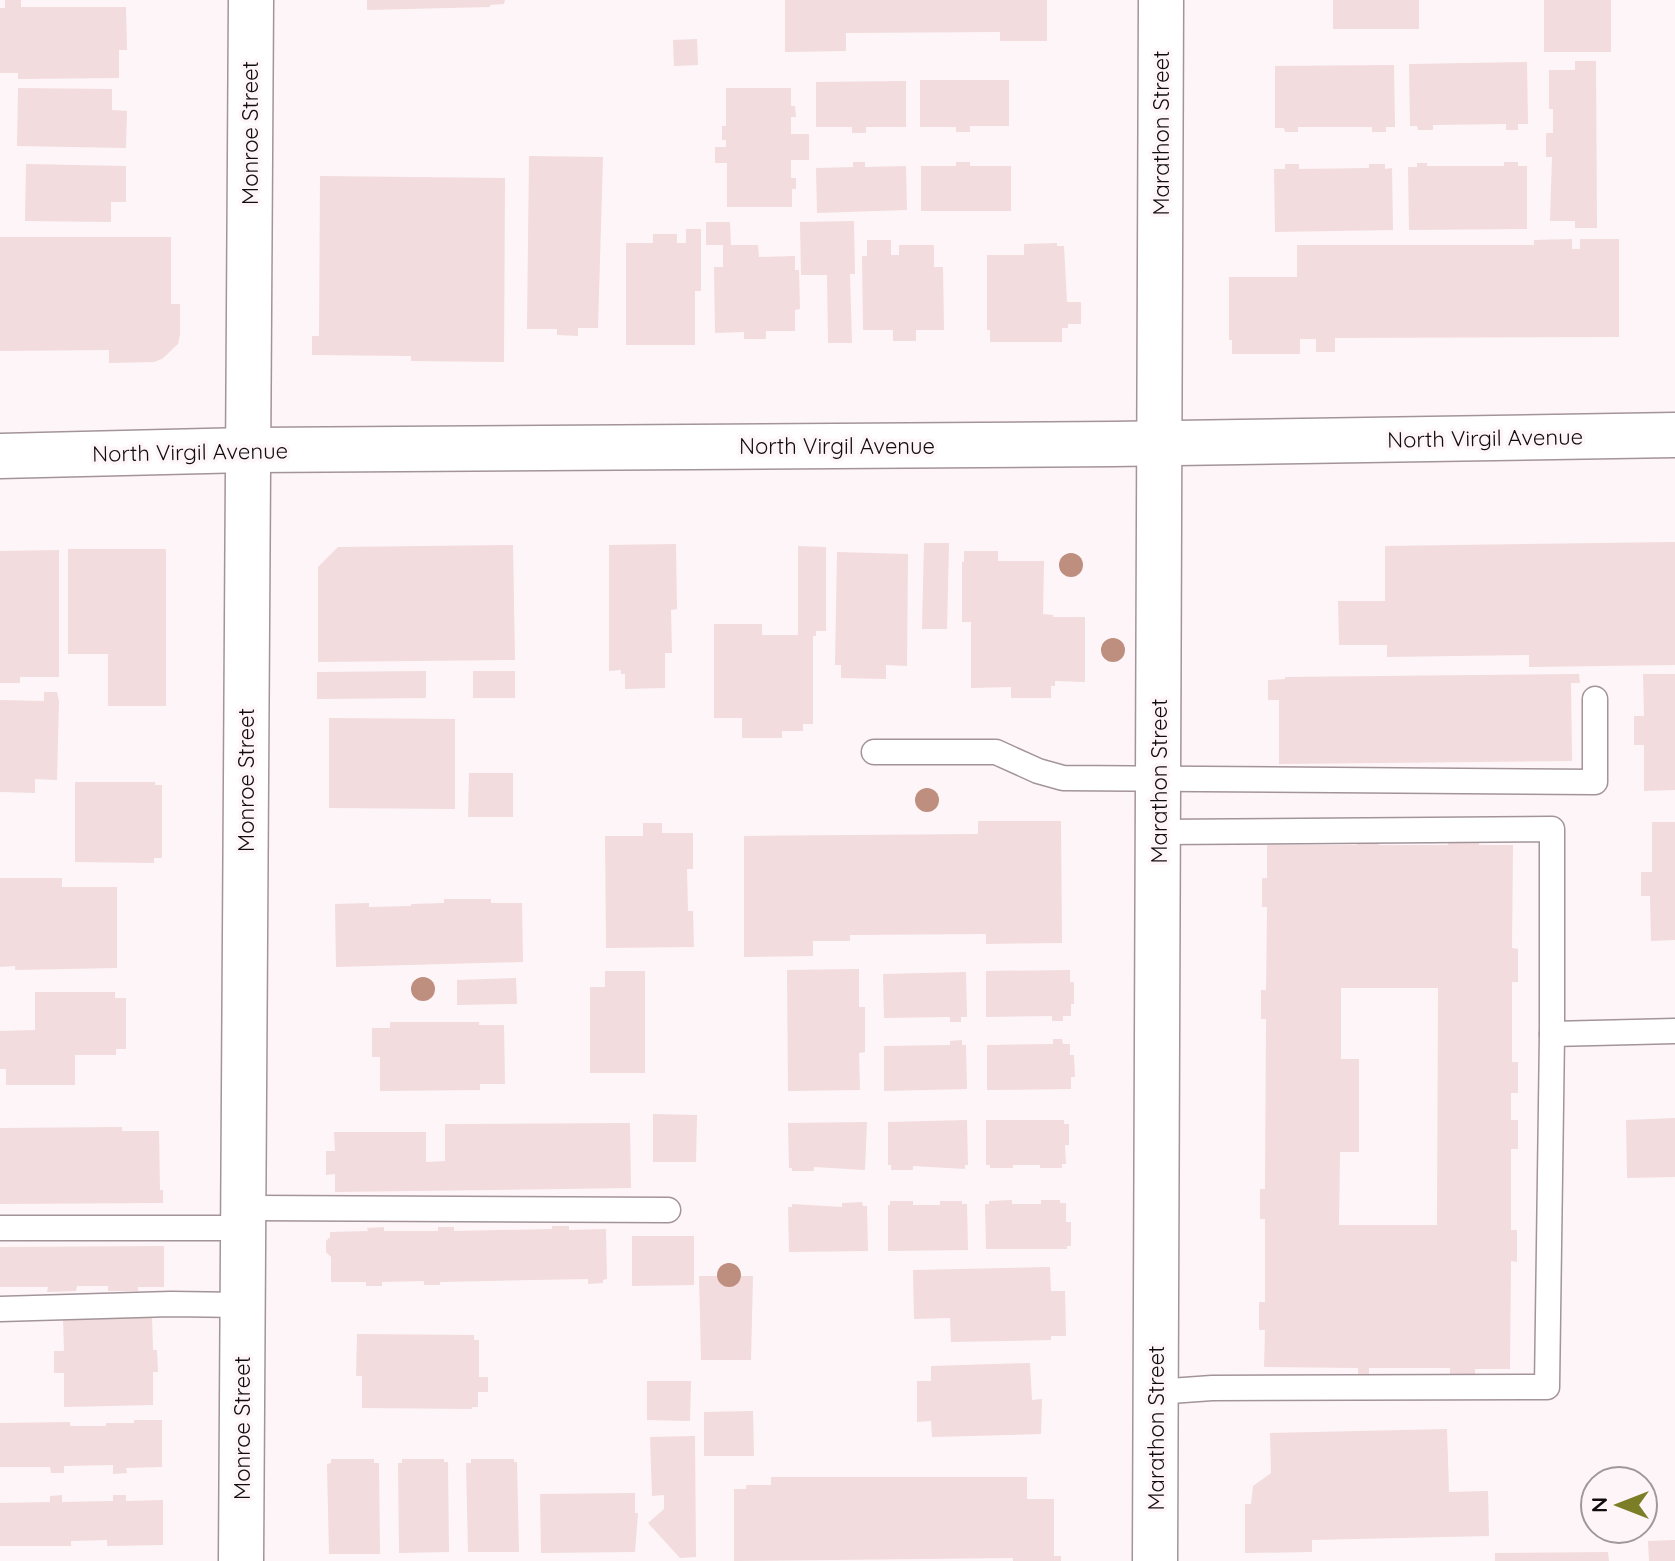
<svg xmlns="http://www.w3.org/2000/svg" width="1675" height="1561" font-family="Quicksand,sans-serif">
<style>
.building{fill:#f2dcdd;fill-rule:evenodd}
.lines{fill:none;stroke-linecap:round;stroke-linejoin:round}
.lane-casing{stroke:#a3949a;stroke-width:27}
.street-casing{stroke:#a3949a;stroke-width:47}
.secondary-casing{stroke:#a3949a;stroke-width:47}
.lane{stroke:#fff;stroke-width:24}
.street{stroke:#fff;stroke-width:44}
.secondary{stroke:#fff;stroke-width:44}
.tree{fill:#be8e7f}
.labels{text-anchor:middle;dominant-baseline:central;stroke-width:7;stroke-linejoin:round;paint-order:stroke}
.street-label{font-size:22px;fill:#110c0e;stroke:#fef5f8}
</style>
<rect width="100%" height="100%" fill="#fef5f8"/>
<g class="building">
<polygon points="5,0 21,0 21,7 126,7 127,50 119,50 119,78 18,79 18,73 0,73 0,8 5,8"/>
<polygon points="367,0 505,0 504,4 490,5 490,7 367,10"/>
<polygon points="785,0 1047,0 1047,41 1000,41 1000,32 846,33 846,51 785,52"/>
<rect x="1333" y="0" width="86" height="29"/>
<rect x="1544" y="0" width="67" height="52"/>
<polygon points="697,39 698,65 674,66 673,40"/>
<polygon points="1575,61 1596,61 1597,228 1575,228 1575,221 1550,221 1552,157 1546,157 1546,133 1553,133 1553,109 1549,109 1549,70 1575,70"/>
<polygon points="1527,62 1528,124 1518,124 1518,130 1506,130 1506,124 1433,125 1433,130 1418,130 1417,126 1410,126 1409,64"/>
<polygon points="1394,65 1395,127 1386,127 1386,132 1372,132 1372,127 1298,127 1298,132 1285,132 1284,128 1275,128 1275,66"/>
<polygon points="920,80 1009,80 1009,126 970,126 970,132 956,132 956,127 920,127"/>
<polygon points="906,81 906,127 866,127 866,133 852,133 852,127 816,127 816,82"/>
<polygon points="18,88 112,89 112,110 127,111 126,148 17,146"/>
<polygon points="726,88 791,88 791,106 795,106 796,117 791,117 791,134 809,134 809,160 791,160 791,178 796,178 796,189 792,189 792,207 727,207 727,163 715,163 715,147 726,147 726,140 722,140 722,126 726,126"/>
<polygon points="529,156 603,157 598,328 578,328 578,336 557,335 557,329 527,329"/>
<polygon points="853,162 865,162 865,167 906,166 907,210 817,213 816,168 853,167"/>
<polygon points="956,162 970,162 970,166 1011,166 1011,211 921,211 921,166 956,166"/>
<polygon points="1504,162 1518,162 1518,166 1527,166 1527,229 1409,230 1408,167 1417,167 1417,163 1427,163 1427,166 1504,166"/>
<polygon points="26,164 126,166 126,202 111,202 111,222 25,221"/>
<polygon points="1285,164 1299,164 1299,169 1369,168 1369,164 1385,164 1385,169 1392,168 1393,230 1275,232 1274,169 1285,169"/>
<polygon points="320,176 505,178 504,362 411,361 411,356 312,355 312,336 319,336"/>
<polygon points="854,221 855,274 850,274 852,343 828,343 827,275 801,275 800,222"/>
<polygon points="706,222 730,222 731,245 758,245 759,257 795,256 795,270 799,270 800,309 795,310 795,331 766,331 766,339 744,339 744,332 715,333 714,267 723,267 723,245 706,245"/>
<polygon points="686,229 701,229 701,291 695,291 695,345 626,345 626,243 653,243 653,234 677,234 677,243 686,243"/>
<polygon points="0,237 171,237 171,304 180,304 180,334 178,344 162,359 154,362 109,363 109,350 0,351"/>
<polygon points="1572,239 1572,249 1580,249 1580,239 1619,239 1619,337 1335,338 1335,352 1316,352 1316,339 1300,339 1300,354 1232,354 1232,340 1229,340 1229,277 1297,277 1297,245 1534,245 1534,240"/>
<polygon points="867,240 891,240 891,255 899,255 899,245 934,245 934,267 943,267 944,330 916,330 916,341 893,341 893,330 863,330 862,256 867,256"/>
<polygon points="1057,243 1057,246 1064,246 1067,302 1081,302 1081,324 1068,324 1068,328 1062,328 1062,342 990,342 990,330 987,330 987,255 1024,255 1024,244"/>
<polygon points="1675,542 1675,665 1529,667 1529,655 1387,657 1387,645 1339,645 1338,601 1385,601 1385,546"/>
<polygon points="924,543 949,543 947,629 922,629"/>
<polygon points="676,544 677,609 671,610 672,653 665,653 665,688 625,689 625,674 621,674 621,670 609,671 609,545"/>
<polygon points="513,545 515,660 318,662 318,567 338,547"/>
<polygon points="798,546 826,547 826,631 816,631 816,636 813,636 813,724 803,724 803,731 782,731 782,738 742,738 742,718 714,718 714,624 762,624 762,635 798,635"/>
<polygon points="68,549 166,549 166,706 108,706 108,654 68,654"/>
<polygon points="59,550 59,677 20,677 20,683 0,683 0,551"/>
<polygon points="964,551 998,551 998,561 1044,561 1043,614 1053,615 1053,617 1085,617 1085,682 1055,681 1055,686 1051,686 1051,698 1011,698 1011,687 971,688 971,622 962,622 962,562 964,562"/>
<polygon points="837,552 908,554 907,666 886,665 886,679 841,678 841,665 835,665"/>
<polygon points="426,671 426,698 317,699 317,672"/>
<rect x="473" y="671" width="42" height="27"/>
<polygon points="1579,674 1580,683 1571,683 1572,761 1279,764 1279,700 1268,700 1268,680 1285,679 1285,677"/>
<polygon points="1643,674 1675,674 1675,790 1644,791 1644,745 1634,745 1634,716 1644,716"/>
<polygon points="44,692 57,692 59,701 57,780 35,779 35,793 0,792 0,700 44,701"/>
<polygon points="329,718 455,719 455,809 329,808"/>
<polygon points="469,773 513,773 513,817 468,817"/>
<polygon points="75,782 155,782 155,785 162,785 162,858 154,858 154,863 75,862"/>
<polygon points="978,821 1061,821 1062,943 986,944 986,934 850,935 850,941 813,941 813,956 744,957 744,836 978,834"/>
<polygon points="1652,822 1675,822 1675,940 1651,941 1650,896 1641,896 1641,872 1652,872"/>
<polygon points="643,823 662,823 662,833 693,833 693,869 687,869 688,911 693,911 694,947 606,948 605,836 643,836"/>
<path d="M1357,838L1379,839V845H1448V839H1479V845H1513L1512,948L1518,949V982H1512V1062H1518V1093H1511V1120H1518V1149H1511V1230H1517V1262L1511,1261L1510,1369H1475V1374H1450V1368H1369V1375H1358V1368L1264,1367L1265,1330H1259V1302H1265V1219H1260V1189H1265L1266,1019H1261V990H1266L1267,907H1262V878H1267V845H1357ZM1341,988H1438L1437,1225H1339L1340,1152H1359V1059H1341Z"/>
<polygon points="0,878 62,878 62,887 117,887 117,968 15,970 15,966 0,967"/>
<polygon points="444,899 491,899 491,903 522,903 523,962 336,967 335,904 369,903 369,907 411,906 411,904 444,903"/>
<polygon points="859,969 859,1007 865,1007 865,1052 859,1053 860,1090 788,1091 787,970"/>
<polygon points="1070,970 1070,982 1074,982 1074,1004 1071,1004 1071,1016 1063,1016 1063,1021 1052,1021 1052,1016 986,1017 986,971"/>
<polygon points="605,971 645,971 645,1073 590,1073 590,987 605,987"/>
<polygon points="966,972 967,1017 961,1017 961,1022 950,1022 950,1017 884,1018 883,974"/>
<polygon points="516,978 517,1004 457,1005 457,980"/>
<polygon points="35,992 115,992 115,998 126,998 126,1049 116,1049 116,1055 75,1055 75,1085 6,1085 6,1069 0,1069 0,1031 35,1030"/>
<polygon points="390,1022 479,1022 479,1025 504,1025 505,1084 480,1084 480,1090 380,1091 380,1057 372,1057 372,1028 390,1028"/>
<polygon points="1053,1039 1062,1039 1063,1044 1070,1044 1070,1055 1074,1055 1075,1077 1071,1077 1071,1089 987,1090 987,1045 1053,1044"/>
<polygon points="962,1040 962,1045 966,1045 967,1089 884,1091 884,1046 950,1045 950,1041"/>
<polygon points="653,1114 697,1115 696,1162 653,1162"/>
<polygon points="1675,1118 1675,1177 1627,1178 1626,1120"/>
<polygon points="967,1120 968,1165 965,1165 965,1169 913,1166 913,1170 891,1170 891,1165 888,1165 888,1122"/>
<polygon points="986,1120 1064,1120 1064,1124 1069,1124 1069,1145 1065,1145 1066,1164 1062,1164 1062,1168 1040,1168 1040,1165 1013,1165 1013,1168 990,1168 990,1165 986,1165"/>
<polygon points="867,1122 865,1170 814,1167 814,1171 792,1171 792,1168 789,1168 788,1123"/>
<polygon points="630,1123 631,1188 335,1192 335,1174 326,1175 326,1151 335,1151 334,1132 426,1132 426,1162 445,1161 445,1124"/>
<polygon points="122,1127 122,1131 159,1131 160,1190 163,1190 163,1203 0,1204 0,1128"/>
<polygon points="1012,1200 1012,1204 1041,1204 1041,1200 1060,1200 1060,1203 1066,1203 1066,1222 1071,1222 1071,1246 1067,1246 1067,1249 986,1249 985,1204 989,1204 989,1201"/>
<polygon points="890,1201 913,1201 913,1205 940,1205 940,1201 962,1201 962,1204 967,1204 968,1250 888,1251 888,1205 890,1205"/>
<polygon points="862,1202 863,1206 867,1206 868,1251 789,1252 788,1207 792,1207 792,1204 842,1207 842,1203"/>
<polygon points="552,1226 569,1226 569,1230 606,1229 607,1279 603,1280 603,1283 588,1284 588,1279 440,1282 440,1285 424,1285 424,1281 382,1282 382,1286 366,1286 366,1282 331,1282 331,1257 326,1252 326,1241 330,1237 330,1232 368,1231 367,1228 384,1227 384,1231 438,1231 438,1227 454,1227 454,1231 552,1229"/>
<polygon points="632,1236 694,1236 694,1285 632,1286"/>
<polygon points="164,1246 164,1287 138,1287 138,1291 108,1291 108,1286 77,1286 76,1291 47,1292 48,1287 0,1287 0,1247"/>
<polygon points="1050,1267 1051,1291 1065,1291 1066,1336 1051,1336 1051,1340 951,1342 950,1318 914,1319 913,1270"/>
<polygon points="699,1276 753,1276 751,1360 701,1360"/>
<polygon points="152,1316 153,1350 157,1350 158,1372 153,1372 153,1405 64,1407 64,1373 54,1373 54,1351 64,1351 63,1317"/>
<polygon points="357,1334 474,1335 474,1340 479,1340 479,1377 488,1377 488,1392 478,1392 478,1407 472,1407 472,1409 362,1408 362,1376 356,1376"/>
<polygon points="1030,1363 1032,1400 1042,1399 1041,1434 932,1437 931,1421 917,1422 917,1381 931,1381 931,1366"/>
<polygon points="647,1381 691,1381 690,1421 647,1420"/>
<polygon points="753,1411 754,1456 704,1456 704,1412"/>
<polygon points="134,1420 162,1420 162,1467 126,1468 127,1473 113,1474 113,1465 64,1466 64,1473 51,1473 50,1467 0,1467 0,1423 70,1422 70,1426 106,1426 106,1423 134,1423"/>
<polygon points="1447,1429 1449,1492 1488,1491 1489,1536 1312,1540 1312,1552 1245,1553 1245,1504 1251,1504 1253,1486 1271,1473 1270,1433"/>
<polygon points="695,1436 696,1557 680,1558 648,1523 664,1509 664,1495 652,1496 650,1437"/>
<polygon points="331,1459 374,1459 374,1463 379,1463 380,1554 329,1554 327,1464 331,1463"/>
<polygon points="402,1459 444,1459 444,1462 448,1462 449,1552 399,1553 398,1463 402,1463"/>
<polygon points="471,1459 514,1459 514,1462 517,1462 519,1552 468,1552 466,1463 471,1463"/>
<polygon points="771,1477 1027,1477 1027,1499 1054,1499 1054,1556 1061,1556 1061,1561 1013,1561 1013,1558 734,1561 734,1489 746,1489 746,1485 771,1485"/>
<polygon points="635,1493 635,1513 638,1513 635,1552 541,1553 540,1494"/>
<polygon points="62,1495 62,1502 113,1501 113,1495 126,1495 126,1501 163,1500 163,1545 107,1546 107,1540 71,1541 71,1546 0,1546 0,1503 50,1502 50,1496"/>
<polygon points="1675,1540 1675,1561 1649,1561 1648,1541"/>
<polygon points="1608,1552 1609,1561 1495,1561 1495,1553"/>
</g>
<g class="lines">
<defs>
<g id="lane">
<polyline points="874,752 996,752 1038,771 1063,778 1595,782 1595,699"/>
<polyline points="1159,832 1552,829 1552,1034"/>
<polyline points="244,1208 668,1210"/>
<polyline points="0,1228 244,1228"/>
<polyline points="0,1309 171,1304 243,1305"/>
<polyline points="1156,1392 1212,1388 1547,1387 1552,1034 1675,1031"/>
</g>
<g id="street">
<polyline points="241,1561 251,0"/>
<polyline points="1155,1561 1161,0"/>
</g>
<polyline id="secondary" points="0,456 247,450 1113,444 1675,435"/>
</defs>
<use href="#lane" class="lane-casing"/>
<use href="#street" class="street-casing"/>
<use href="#secondary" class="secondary-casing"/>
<use href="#lane" class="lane"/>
<use href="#street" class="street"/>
<use href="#secondary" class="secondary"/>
</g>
<g class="tree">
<circle cx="1071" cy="565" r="12"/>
<circle cx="1113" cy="650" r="12"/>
<circle cx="927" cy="800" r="12"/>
<circle cx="423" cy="989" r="12"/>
<circle cx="729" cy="1275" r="12"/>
</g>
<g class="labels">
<g class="street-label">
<text transform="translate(250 133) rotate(-90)">Monroe Street</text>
<text transform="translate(1161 133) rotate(-90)">Marathon Street</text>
<text transform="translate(1485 438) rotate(-1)">North Virgil Avenue</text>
<text x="837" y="446">North Virgil Avenue</text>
<text transform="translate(190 452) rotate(-1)">North Virgil Avenue</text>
<text transform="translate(246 780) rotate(-90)">Monroe Street</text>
<text transform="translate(1159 781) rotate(-90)">Marathon Street</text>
<text transform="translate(242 1428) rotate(-90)">Monroe Street</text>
<text transform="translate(1156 1428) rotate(-90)">Marathon Street</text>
</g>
</g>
<g transform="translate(1619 1505) rotate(270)"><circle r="38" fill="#fef5f8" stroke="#9f989a" stroke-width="2"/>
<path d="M0-6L14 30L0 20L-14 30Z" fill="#7c7e27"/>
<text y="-12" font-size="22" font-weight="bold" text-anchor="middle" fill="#110c0e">N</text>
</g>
</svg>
